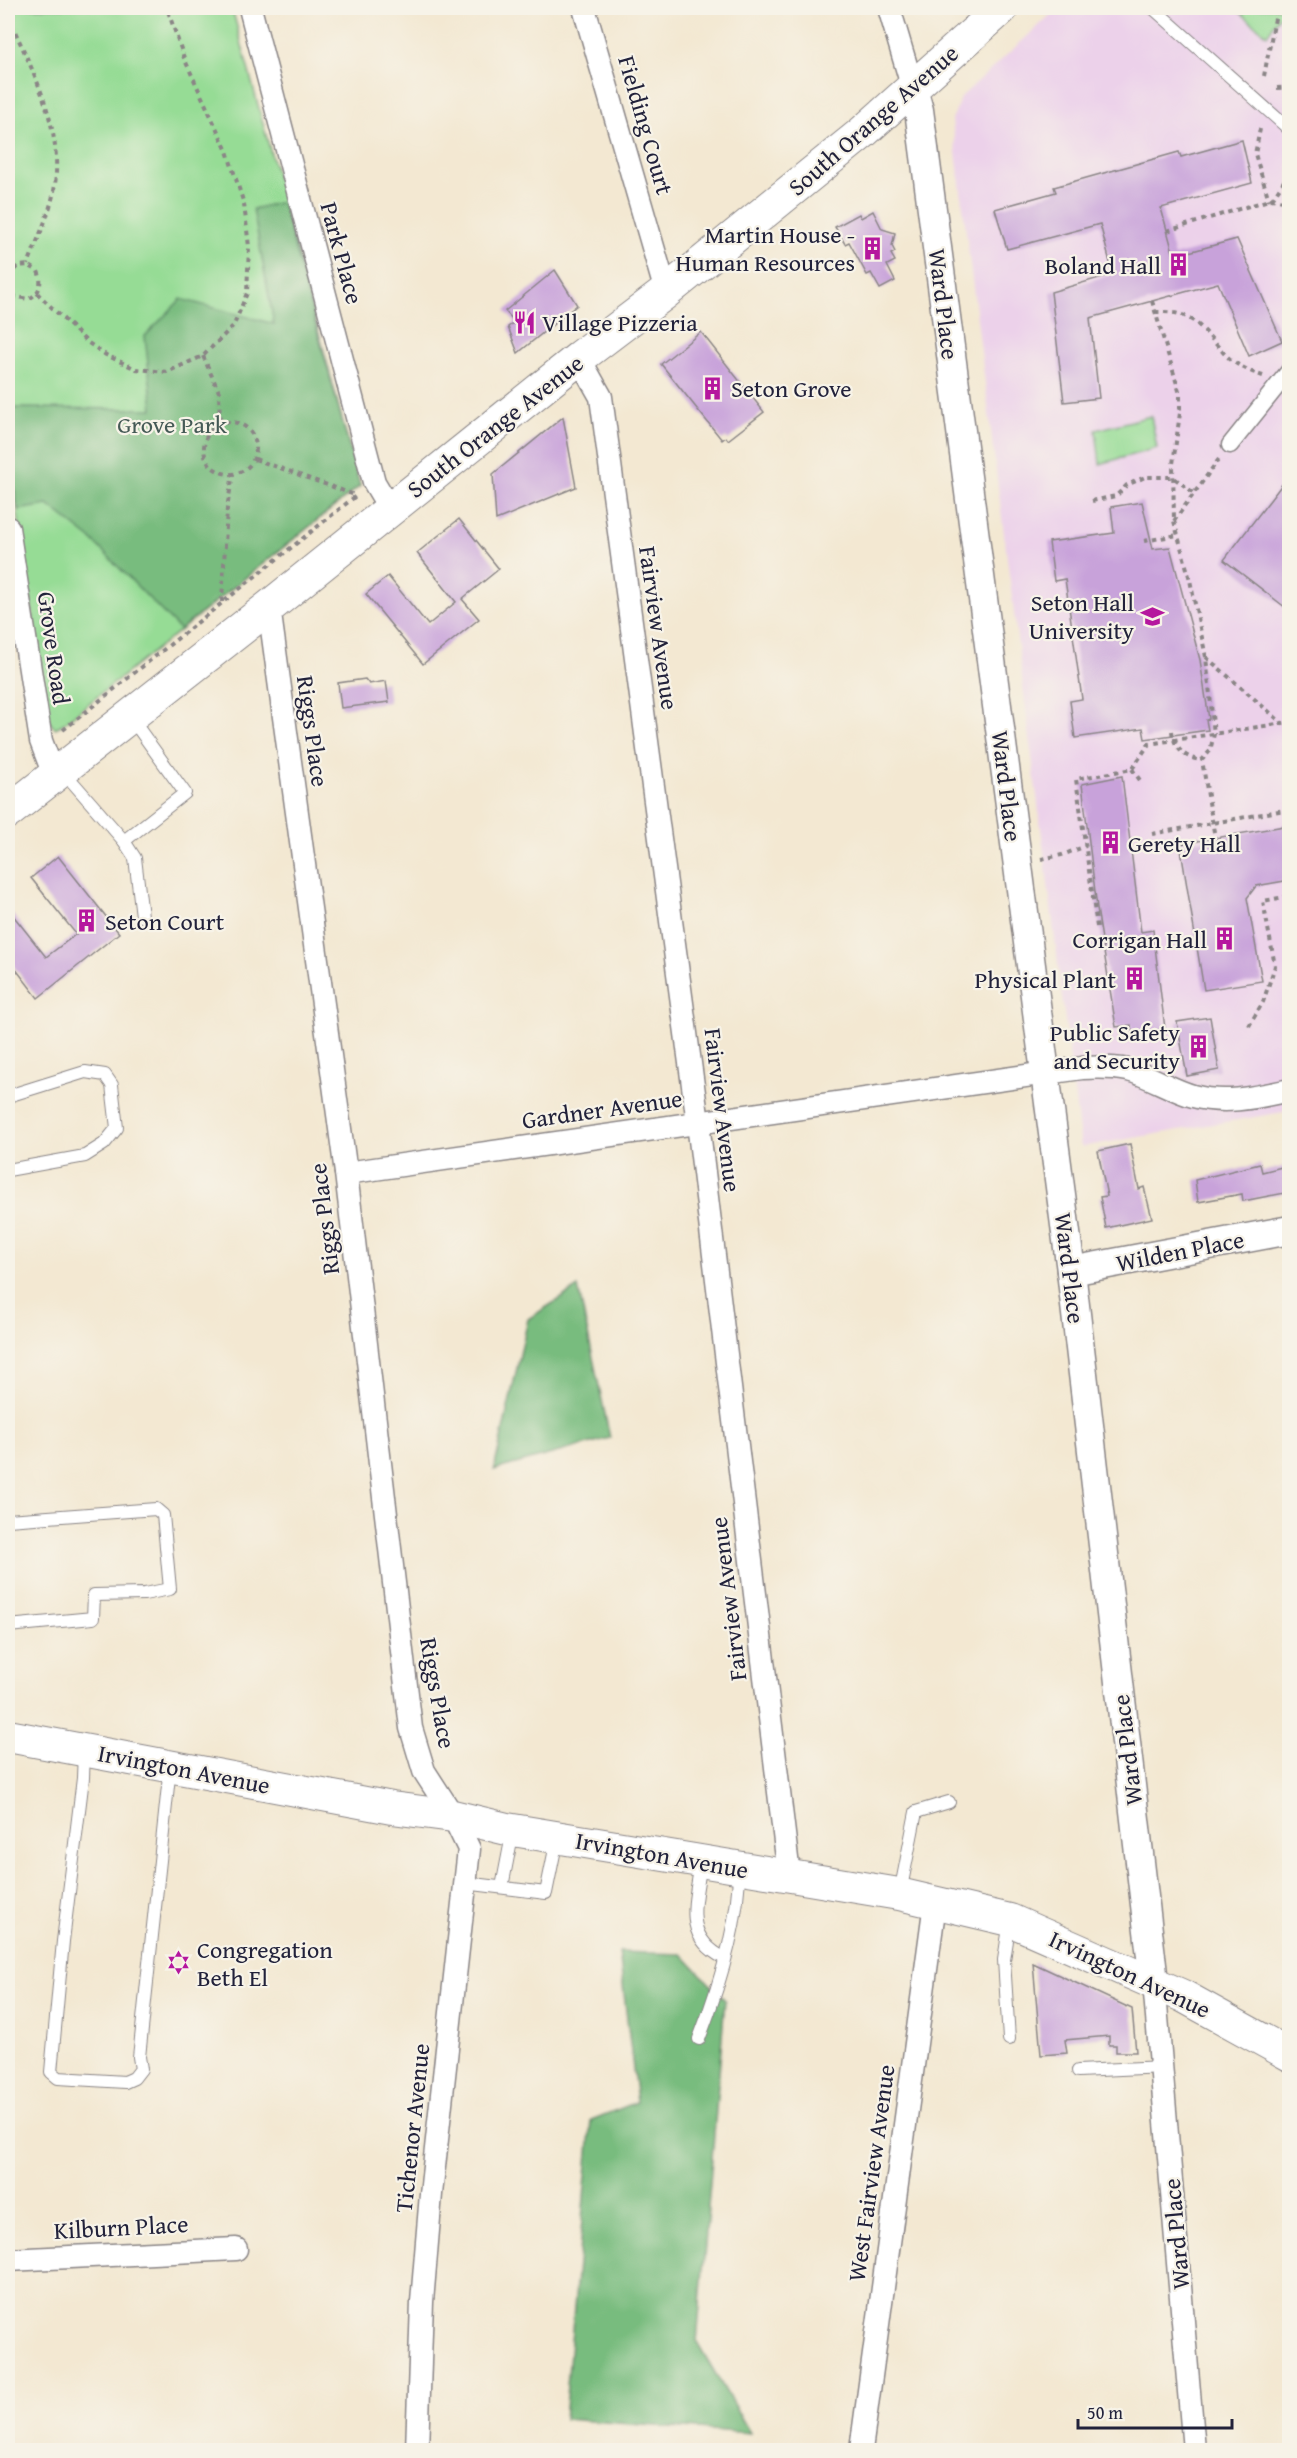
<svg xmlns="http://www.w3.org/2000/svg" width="1297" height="2458" font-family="'Gentium Book Plus',serif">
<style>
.built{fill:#ecd1ea}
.green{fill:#96dc95;stroke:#5c7f68;stroke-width:1.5}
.forest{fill:#78bc7e;stroke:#4d6f5c;stroke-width:1.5}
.building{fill:#c8a2da}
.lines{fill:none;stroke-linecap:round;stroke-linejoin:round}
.service-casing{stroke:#8a8586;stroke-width:14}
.pedestrian-casing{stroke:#8a8586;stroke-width:19}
.minor-casing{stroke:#8a8586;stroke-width:25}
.tertiary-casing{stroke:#8a8586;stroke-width:31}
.secondary-casing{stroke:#8a8586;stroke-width:34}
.primary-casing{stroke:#8a8586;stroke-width:35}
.path{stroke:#8a8586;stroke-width:4;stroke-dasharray:4.5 4.5;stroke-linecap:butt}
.service{stroke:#fff;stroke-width:12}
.pedestrian{stroke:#fff;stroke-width:16}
.minor{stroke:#fff;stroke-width:22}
.tertiary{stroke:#fff;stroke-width:28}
.secondary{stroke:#fff;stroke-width:32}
.primary{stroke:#fff;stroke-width:33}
.labels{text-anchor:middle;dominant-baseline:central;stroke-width:4.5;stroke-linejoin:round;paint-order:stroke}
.street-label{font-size:24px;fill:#22223b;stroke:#f7f3e8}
.poi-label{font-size:24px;fill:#22223b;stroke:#f7f3e8;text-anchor:end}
.park-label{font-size:24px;fill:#455a56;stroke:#f7f3e8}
</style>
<rect width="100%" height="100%" fill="#f7f3e8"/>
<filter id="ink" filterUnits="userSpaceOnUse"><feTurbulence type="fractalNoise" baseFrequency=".0167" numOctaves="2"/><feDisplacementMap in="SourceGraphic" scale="12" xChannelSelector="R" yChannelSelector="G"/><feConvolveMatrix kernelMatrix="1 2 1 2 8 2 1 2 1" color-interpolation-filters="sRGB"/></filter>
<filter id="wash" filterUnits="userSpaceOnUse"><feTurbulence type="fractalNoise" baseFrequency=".008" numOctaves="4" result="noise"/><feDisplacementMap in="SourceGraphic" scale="24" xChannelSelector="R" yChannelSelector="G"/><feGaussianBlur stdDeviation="1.35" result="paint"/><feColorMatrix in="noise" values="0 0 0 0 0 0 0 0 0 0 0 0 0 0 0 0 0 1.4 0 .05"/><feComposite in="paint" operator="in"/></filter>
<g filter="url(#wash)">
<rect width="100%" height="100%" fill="#f3e8d2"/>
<polygon class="built" points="1058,8 1289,8 1289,1111 1081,1147 952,120 961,97"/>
<g class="green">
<polygon points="8,8 232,8 360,486 63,724 55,728 50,723 48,717 8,447"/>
<polygon points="1235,8 1285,8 1267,35"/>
<polygon points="1151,416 1157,448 1100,464 1096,430"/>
</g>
<g class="forest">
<polygon points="282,202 360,486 180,630 91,539 48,505 18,510 8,447 8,408 153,409 145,336 181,299 274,324 253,209"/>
<polygon points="578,1287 610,1438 494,1470 528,1319"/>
<polygon points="619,1952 682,1954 725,2000 697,2342 750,2433 564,2419 591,2120 637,2102"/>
</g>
<g id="blocks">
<g class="building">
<polygon points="1242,140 1252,183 1161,208 1174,256 1237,239 1282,341 1249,356 1218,283 1090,318 1099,398 1064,402 1051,292 1113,274 1100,224 1007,249 995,209 1056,192 1054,187 1179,152 1181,157"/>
<polygon points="873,211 882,229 895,233 892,246 895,252 891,254 895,261 887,265 895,281 880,289 871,273 867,275 849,242 845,244 835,227 859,214 861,218"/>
<polygon points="555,270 577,305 518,353 508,327 515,322 505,311"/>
<polygon points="701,332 764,412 728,440 726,437 722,440 661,364"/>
<polygon points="563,417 576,487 496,520 493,474"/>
<polygon points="1290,474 1290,611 1224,560"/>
<polygon points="1142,502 1153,549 1170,547 1200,660 1209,719 1206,720 1208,730 1145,739 1143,728 1075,738 1070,701 1082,699 1065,579 1054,581 1049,542 1114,533 1111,507"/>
<polygon points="459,519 499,569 462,599 479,619 423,664 366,594 388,576 428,625 456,602 417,553"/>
<polygon points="365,679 369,684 386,681 389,702 341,708 338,683"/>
<polygon points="1122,776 1141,932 1153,930 1165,1029 1132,1034 1131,1025 1116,1027 1097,908 1082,784"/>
<polygon points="1290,825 1290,880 1256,886 1247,898 1262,981 1204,990 1180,844"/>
<polygon points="58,856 119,933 38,998 8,959 8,909 46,957 76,934 31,878"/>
<polygon points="1210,1017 1219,1070 1187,1076 1177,1022"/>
<polygon points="1130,1144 1139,1189 1144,1187 1152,1218 1106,1228 1100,1197 1107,1196 1098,1151"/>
<polygon points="1260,1164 1262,1172 1290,1165 1290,1192 1243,1201 1242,1194 1198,1202 1195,1180"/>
<polygon points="1033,1963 1132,2009 1136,2052 1116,2052 1116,2045 1109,2045 1109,2036 1065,2040 1067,2053 1041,2055"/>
</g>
</g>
</g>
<g filter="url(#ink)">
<use href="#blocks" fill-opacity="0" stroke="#8a8586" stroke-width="1.5"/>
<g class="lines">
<defs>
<g id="service">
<polyline points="1153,8 1290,130"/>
<polyline points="62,770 124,841 185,793 131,718"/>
<polyline points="124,841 135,858 142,916"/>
<polyline points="8,1096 85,1072 105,1075 112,1085 117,1128 104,1144 85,1156 8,1170"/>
<polyline points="8,1520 156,1509 163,1515 170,1589 144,1594 94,1595 93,1618 8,1626"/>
<polyline points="84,1751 83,1778 63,1941 51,2072 58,2078 125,2082 134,2078 141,2069 139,2057 170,1767"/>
<path d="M701,1862C696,1901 681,1936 724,1958"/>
<polyline points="465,1883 546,1893 557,1839"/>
<polyline points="502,1887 513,1830"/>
<polyline points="900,1893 916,1812 949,1802"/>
<path d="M699,2039C719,1987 739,1925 739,1869"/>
<polyline points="1009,2039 1004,1960 1010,1921"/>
<polyline points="1078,2071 1163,2067"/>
</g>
<polyline id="pedestrian" points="1230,445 1290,370"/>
<g id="minor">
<polyline points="250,8 374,482 390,509"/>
<polyline points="584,8 666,292"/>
<polyline points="889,8 913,89"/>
<polyline points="579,358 601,397 698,1123 789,1875"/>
<polyline points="8,528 41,741 54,775"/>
<polyline points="269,607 346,1173 411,1728 424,1771 453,1816 469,1849 431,2194 422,2302 417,2450"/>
<path d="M346,1173L1082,1068C1098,1067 1113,1067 1128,1070C1151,1076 1171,1090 1193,1096C1226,1105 1257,1097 1290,1090"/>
<polyline points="1154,1982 1194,2450"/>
<polyline points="8,2260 236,2249"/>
<polyline points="861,2450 935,1903"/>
</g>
<g id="tertiary">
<polyline points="913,89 919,110 1071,1271 1154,1982"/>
<polyline points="1071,1271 1290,1230"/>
</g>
<polyline id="secondary" points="8,1736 392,1808 453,1816 507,1829 899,1894 1010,1920 1183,1996 1290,2055"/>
<polyline id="primary" points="8,812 269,607 579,358 666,292 862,133 1002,8"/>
</defs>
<use href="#service" class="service-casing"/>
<use href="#pedestrian" class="pedestrian-casing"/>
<use href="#minor" class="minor-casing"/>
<use href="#tertiary" class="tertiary-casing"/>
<use href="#secondary" class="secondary-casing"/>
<use href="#primary" class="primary-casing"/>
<g class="path">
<path d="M8,16C32,70 65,129 54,191C49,216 36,242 28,265"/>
<polyline points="1264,76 1277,8"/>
<polyline points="1277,88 1290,87"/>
<polyline points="1260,129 1255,154 1269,200"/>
<polyline points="1272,199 1290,172"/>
<polyline points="1167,231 1272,199 1290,202"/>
<path d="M8,276L18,266L28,265L38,271C43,283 40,294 28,299L13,296L8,287"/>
<polyline points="37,293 87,342 106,355 136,369 167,372 203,356 234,325 247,293 249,247 244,204 227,151 184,58 167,8"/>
<polyline points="1152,301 1180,394 1180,413 1173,464 1174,521 1190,580 1206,657 1214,734 1210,751 1202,760 1215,838"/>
<path d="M1155,312C1163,312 1172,312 1179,314C1199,320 1209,337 1222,351C1232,363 1248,371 1263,376"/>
<polyline points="203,356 219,392 220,424"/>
<circle cx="230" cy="448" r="26"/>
<polyline points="255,459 355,495"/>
<polyline points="1092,501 1116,496 1127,485 1145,477 1173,477 1194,493"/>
<polyline points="1174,521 1219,459"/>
<polyline points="1144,541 1178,535"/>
<polyline points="222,602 227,508 233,474"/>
<polyline points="1206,657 1282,723"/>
<polyline points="63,730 357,495"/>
<path d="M1172,731C1174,748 1185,759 1202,760"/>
<polyline points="1132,769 1142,783"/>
<polyline points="1152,834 1290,809"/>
<polyline points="1041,859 1062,855 1086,846"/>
<polyline points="1097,927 1076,779 1132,769 1149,744 1290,722"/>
<polyline points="1249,1026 1263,1002 1275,966 1263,901 1290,896"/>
</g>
<use href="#service" class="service"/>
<use href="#pedestrian" class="pedestrian"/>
<use href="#minor" class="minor"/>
<use href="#tertiary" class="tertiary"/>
<use href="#secondary" class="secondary"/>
<use href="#primary" class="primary"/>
</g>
</g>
<defs>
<symbol id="building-bare" viewBox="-9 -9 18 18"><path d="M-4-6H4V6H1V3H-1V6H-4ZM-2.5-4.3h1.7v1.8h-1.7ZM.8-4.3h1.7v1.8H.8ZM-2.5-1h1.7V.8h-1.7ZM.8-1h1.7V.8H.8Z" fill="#b5179e" stroke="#f7f3e8" stroke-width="2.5" paint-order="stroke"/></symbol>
<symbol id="restaurant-bare" viewBox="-9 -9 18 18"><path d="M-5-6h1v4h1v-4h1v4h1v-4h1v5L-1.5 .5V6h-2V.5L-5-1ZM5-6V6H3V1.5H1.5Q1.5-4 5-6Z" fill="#b5179e" stroke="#f7f3e8" stroke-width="2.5" paint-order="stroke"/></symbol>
<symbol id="university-bare" viewBox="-9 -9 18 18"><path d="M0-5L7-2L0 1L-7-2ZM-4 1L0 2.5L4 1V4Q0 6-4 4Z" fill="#b5179e" stroke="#f7f3e8" stroke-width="2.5" paint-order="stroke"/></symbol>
<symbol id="synagogue-bare" viewBox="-9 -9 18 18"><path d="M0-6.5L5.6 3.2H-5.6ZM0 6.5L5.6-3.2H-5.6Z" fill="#b5179e" stroke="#f7f3e8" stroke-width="2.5" paint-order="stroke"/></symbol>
</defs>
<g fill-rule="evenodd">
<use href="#building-bare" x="856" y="232" width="33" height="33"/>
<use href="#building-bare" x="1162" y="248" width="33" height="33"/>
<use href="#restaurant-bare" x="508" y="306" width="33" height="33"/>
<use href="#building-bare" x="696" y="372" width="33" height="33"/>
<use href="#university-bare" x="1136" y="600" width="33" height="33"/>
<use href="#building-bare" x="1094" y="826" width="33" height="33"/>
<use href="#building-bare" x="70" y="904" width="33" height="33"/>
<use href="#building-bare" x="1208" y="922" width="33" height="33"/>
<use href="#building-bare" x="1118" y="962" width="33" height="33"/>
<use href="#building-bare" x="1182" y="1030" width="33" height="33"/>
<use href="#synagogue-bare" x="162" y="1946" width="33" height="33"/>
</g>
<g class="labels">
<g class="street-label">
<text transform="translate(873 120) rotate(-41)">South Orange Avenue</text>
<text transform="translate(646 125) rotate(74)">Fielding Court</text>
<text transform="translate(342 253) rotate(75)">Park Place</text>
<text transform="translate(944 304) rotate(83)">Ward Place</text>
<text transform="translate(495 426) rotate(-38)">South Orange Avenue</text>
<text transform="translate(659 628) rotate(82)">Fairview Avenue</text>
<text transform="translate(54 648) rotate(82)">Grove Road</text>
<text transform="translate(313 731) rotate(82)">Riggs Place</text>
<text transform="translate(1007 786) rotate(83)">Ward Place</text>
<text transform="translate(602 1109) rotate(-8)">Gardner Avenue</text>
<text transform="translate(723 1110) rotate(83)">Fairview Avenue</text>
<text transform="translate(324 1219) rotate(-97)">Riggs Place</text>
<text transform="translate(1180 1251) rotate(-11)">Wilden Place</text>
<text transform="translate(1070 1268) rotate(83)">Ward Place</text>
<text transform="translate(728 1599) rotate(-97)">Fairview Avenue</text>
<text transform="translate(438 1693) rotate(80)">Riggs Place</text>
<text transform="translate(1127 1750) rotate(-97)">Ward Place</text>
<text transform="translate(184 1769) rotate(11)">Irvington Avenue</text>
<text transform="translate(662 1855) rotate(10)">Irvington Avenue</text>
<text transform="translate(1130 1974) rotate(25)">Irvington Avenue</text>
<text transform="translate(412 2128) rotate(-84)">Tichenor Avenue</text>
<text transform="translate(871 2173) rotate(-82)">West Fairview Avenue</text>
<text transform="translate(121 2227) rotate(-3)">Kilburn Place</text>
<text transform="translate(1176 2234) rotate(-95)">Ward Place</text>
</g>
<g class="poi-label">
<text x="855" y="234">Martin House -<tspan x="855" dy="28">Human Resources</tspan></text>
<text x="1161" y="265">Boland Hall</text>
<text x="542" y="322" text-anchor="start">Village Pizzeria</text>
<text x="731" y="388" text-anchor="start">Seton Grove</text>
<text x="1134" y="602">Seton Hall<tspan x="1134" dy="28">University</tspan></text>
<text x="1128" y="843" text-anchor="start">Gerety Hall</text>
<text x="105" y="921" text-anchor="start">Seton Court</text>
<text x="1207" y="939">Corrigan Hall</text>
<text x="1116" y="979">Physical Plant</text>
<text x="1180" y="1032">Public Safety<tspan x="1180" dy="28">and Security</tspan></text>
<text x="197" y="1949" text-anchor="start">Congregation<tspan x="197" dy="28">Beth El</tspan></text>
</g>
<g class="park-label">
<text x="172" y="424">Grove Park</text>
</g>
</g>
<rect width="1297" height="2458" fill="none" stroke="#f7f3e8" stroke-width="30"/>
<path d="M1078 2419v9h154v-9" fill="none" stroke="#22223b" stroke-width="3"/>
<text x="1087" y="2419" font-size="18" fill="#22223b" stroke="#f7f3e8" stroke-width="4.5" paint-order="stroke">50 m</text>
</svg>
